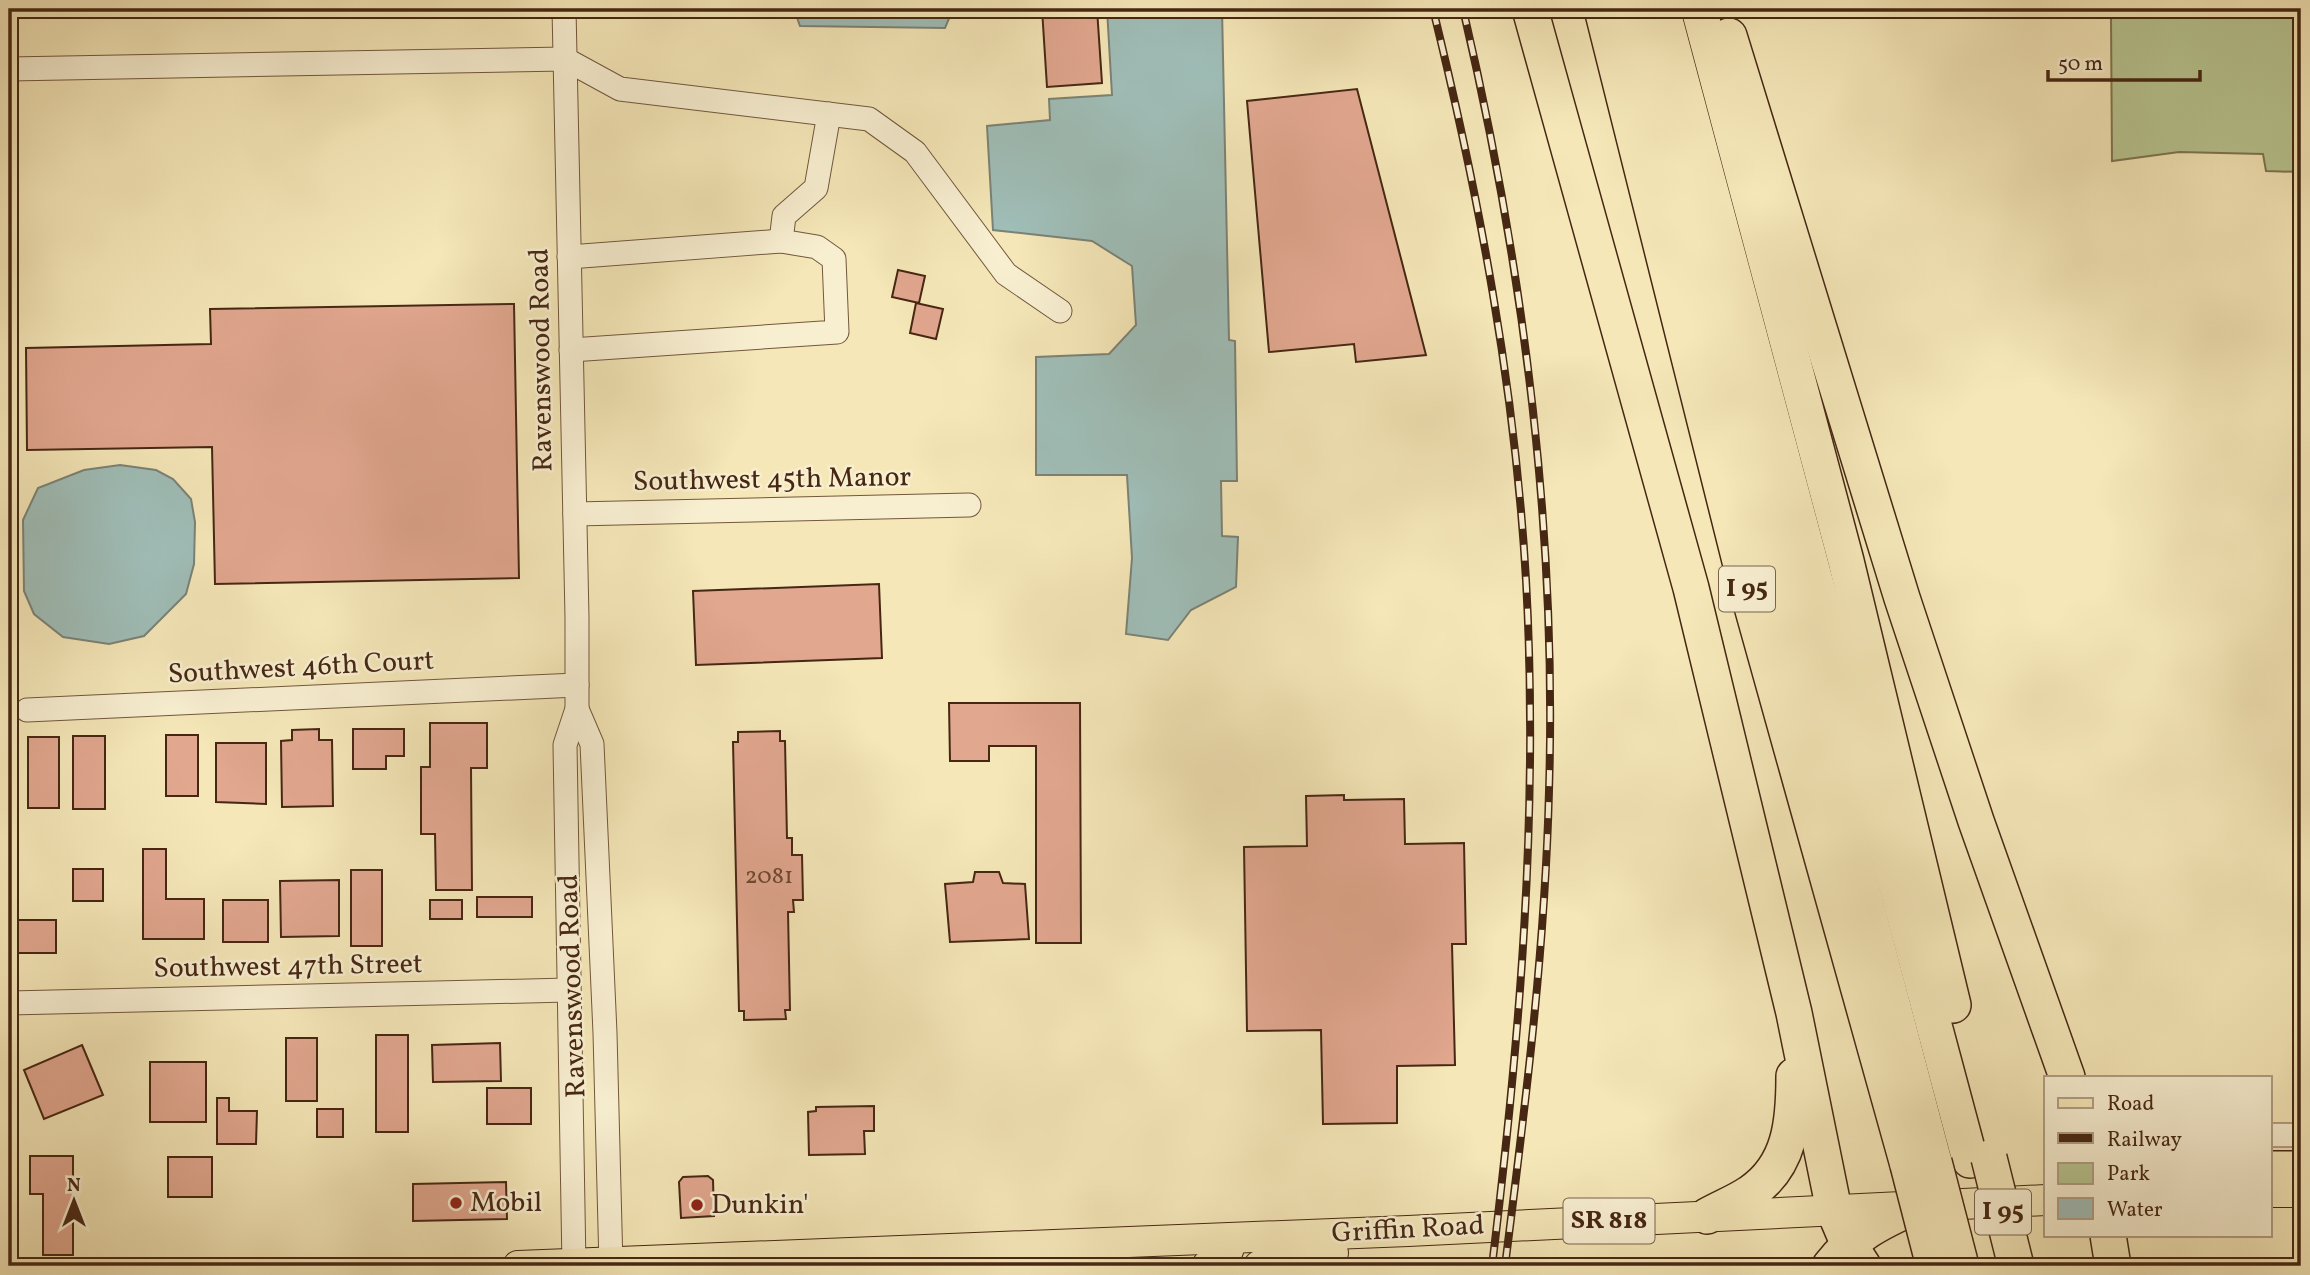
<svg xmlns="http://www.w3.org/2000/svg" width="2310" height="1275" font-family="Vollkorn,serif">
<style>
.green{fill:#b8c692;stroke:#7f7652;stroke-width:2}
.water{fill:#9fbeb8;stroke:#7b8276;stroke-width:2}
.building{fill:#e1a78f;stroke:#462713;stroke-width:2}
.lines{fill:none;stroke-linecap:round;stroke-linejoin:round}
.minor-casing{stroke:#72573c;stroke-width:25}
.major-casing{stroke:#462713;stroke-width:32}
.highway-casing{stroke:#462713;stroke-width:38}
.minor{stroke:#f8efd1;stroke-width:23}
.major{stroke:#f5e7b8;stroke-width:30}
.highway{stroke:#f5e7b8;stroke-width:35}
.rail-casing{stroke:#462713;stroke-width:8}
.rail{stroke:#f8efd1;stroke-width:5;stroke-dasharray:16;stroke-linecap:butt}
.highway-bridge-casing{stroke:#462713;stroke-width:38;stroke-linecap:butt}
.highway-bridge{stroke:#f5e7b8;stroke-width:35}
.poi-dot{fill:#8f2418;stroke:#f8efd1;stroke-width:2.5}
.labels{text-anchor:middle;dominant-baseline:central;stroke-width:5;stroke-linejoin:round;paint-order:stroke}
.number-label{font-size:24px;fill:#6d4732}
.shield{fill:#f8efd1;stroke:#7b634c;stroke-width:2}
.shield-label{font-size:26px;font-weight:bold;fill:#462713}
.street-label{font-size:28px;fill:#462713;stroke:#f8efd1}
.poi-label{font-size:28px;fill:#462713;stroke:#f8efd1;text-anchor:start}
</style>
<rect width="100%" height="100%" fill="#f5e7b8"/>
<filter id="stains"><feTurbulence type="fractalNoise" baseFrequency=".00286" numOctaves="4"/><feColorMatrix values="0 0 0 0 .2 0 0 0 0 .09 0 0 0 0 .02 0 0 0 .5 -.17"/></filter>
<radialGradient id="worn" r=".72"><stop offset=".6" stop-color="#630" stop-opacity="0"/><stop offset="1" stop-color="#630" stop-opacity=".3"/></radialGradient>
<polygon class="green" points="2057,9 2301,9 2301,172 2266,171 2263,154 2179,152 2112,161 2111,17"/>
<g class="water">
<polygon points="794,9 953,9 945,28 800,26"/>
<polygon points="1107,9 1222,9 1229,340 1235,341 1237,481 1221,481 1222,536 1238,537 1236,587 1191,610 1168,640 1126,634 1132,558 1127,475 1036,475 1036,357 1109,354 1136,325 1132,266 1092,241 993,230 987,126 1050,120 1049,99 1112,95"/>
<polygon points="120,465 156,470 173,479 191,499 195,522 194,564 186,594 144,636 109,644 63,637 34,614 24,591 23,520 38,488 84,470"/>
</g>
<g class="building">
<polygon points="1042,9 1097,9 1102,83 1047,87"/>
<polygon points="1357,89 1426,355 1356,362 1354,344 1269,352 1247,101"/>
<polygon points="898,270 925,276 919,303 892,297"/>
<polygon points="916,303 943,309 936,339 910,333"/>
<polygon points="514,304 519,578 215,584 212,447 27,450 26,348 211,344 210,309"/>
<polygon points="879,584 882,658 696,665 693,591"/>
<polygon points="949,703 1080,703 1081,943 1036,943 1036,746 989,746 989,761 950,761"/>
<polygon points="430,723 487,723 487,768 471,768 472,890 436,890 435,834 421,834 421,767 430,767"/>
<polygon points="319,729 319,740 332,740 333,806 282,807 281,741 292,740 292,730"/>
<polygon points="353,729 404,729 404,756 386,756 386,769 353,769"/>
<polygon points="780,731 780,741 785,741 787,838 792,838 792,855 802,855 803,900 793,900 794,912 788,912 790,1010 785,1010 786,1019 744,1020 744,1011 739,1011 733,742 738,742 738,732"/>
<rect x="166" y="735" width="32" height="61"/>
<rect x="73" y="736" width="32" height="73"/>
<rect x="28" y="737" width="31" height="71"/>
<polygon points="216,743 266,743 266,804 216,802"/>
<polygon points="1344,795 1344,800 1404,799 1405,844 1464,843 1466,944 1452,944 1455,1065 1397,1066 1397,1123 1323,1124 1321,1030 1247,1031 1244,847 1307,846 1306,796"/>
<polygon points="143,849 166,849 166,899 204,899 204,939 143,939"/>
<rect x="73" y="869" width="30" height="32"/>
<rect x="351" y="870" width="31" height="76"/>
<polygon points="975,872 999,872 1003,883 1025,884 1029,939 950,942 945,884 973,882"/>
<polygon points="339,880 339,936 281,937 280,881"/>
<rect x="477" y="897" width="55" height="20"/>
<rect x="223" y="900" width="45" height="42"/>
<rect x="430" y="900" width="32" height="19"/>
<rect x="16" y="920" width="40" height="33"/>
<rect x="376" y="1035" width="32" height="97"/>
<rect x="286" y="1038" width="31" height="63"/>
<polygon points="500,1043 501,1081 433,1082 432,1045"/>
<polygon points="82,1045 103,1095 44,1119 24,1070"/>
<rect x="150" y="1062" width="56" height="60"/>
<rect x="487" y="1088" width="44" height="36"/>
<polygon points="217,1098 229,1098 229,1111 257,1111 256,1144 217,1144"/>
<polygon points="874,1106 874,1131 864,1131 865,1154 809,1155 808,1112 816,1111 816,1107"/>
<rect x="317" y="1109" width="26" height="28"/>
<polygon points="30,1156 73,1156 73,1255 43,1255 43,1194 30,1194"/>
<rect x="168" y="1157" width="44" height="40"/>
<polygon points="708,1176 713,1180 714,1216 681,1218 679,1182 683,1177"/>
<polygon points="506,1182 507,1219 413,1221 413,1184"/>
</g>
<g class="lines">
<defs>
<g id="minor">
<polyline points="564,9 577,617 577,709 565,745 574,1266"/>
<polyline points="9,69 565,59 620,89 869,119 915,152 1006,274 1060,311"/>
<polyline points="569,257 781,241"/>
<polyline points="571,350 837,332 834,259 817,247 781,241 784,216 816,188 829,114"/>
<polyline points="575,514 969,505"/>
<polyline points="577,709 592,744 605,1033 611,1266"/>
<polyline points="27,710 577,685"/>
<polyline points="10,1003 568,990"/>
<polyline points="2270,1135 2301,1135"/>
</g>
<g id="major">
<polyline points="2270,1192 2301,1192"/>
<polyline points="518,1266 1408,1231 2046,1200"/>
<path d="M1207,1266C1224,1261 1228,1255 1232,1238"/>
<polyline points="1259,1266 1297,1255 1333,1253"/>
</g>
<g id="highway">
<polyline points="1530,9 1691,588 1794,1013 1834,1210 1848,1243 1863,1266"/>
<polyline points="1602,9 1746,585 1908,1165"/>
<polyline points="1629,9 1934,1162"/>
<polyline points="1662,9 1970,1160"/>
<polyline points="1699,9 1846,561 1953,1005"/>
<polyline points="1729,36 1902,598 1976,821 2067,1077"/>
<polyline points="2270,1169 2301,1169"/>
<path d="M1707,1216C1721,1208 1737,1202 1750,1193C1791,1166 1794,1120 1794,1076"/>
<polyline points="2108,1235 2113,1266"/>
<path d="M1830,1266C1855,1234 1878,1223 1915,1206"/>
</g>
</defs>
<use href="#minor" class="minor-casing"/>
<use href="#major" class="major-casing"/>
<use href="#highway" class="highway-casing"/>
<use href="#minor" class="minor"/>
<use href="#major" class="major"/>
<use href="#highway" class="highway"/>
<defs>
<g id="rail">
<path d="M1433,9C1479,196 1515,387 1526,580C1539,810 1520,1038 1492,1266"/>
<path d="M1463,9C1523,265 1557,528 1549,791C1545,951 1525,1108 1505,1266"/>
</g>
</defs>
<use href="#rail" class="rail-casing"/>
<use href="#rail" class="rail"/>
<defs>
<g id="highway-bridge">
<polyline points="1989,1158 2016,1266"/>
<polyline points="1934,1162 1961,1266"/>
<polyline points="1908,1165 1934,1266"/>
</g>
</defs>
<use href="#highway-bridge" class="highway-bridge-casing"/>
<use href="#highway-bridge" class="highway-bridge"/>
</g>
<g class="poi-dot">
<circle cx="456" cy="1203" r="7"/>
<circle cx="697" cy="1205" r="7"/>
</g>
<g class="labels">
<g class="number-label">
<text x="769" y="877">2081</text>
</g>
<g class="shield">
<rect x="1719" y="566.5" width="56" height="45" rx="5"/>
<rect x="1975" y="1189.5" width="56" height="45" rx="5"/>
<rect x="1563.5" y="1198.5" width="91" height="45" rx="5"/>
</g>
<g class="shield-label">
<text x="1747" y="589">I 95</text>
<text x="2003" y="1212">I 95</text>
<text x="1609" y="1221">SR 818</text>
</g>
<g class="street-label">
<text transform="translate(542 360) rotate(-91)">Ravenswood Road</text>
<text transform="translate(772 480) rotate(-1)">Southwest 45th Manor</text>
<text transform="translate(301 668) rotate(-3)">Southwest 46th Court</text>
<text transform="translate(288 967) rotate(-1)">Southwest 47th Street</text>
<text transform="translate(573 986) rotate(-92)">Ravenswood Road</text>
<text transform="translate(1408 1230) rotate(-3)">Griffin Road</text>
</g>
<g class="poi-label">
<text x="470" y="1203">Mobil</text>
<text x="711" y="1205">Dunkin'</text>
</g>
</g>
<rect width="2310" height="1275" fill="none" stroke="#f5e7b8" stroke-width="35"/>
<rect x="10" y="10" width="2289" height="1254" fill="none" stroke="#462713" stroke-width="3.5"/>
<rect x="18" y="18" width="2275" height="1240" fill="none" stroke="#462713" stroke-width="2"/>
<rect x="2044" y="1076" width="228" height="161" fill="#f8efd1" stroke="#b19f85" stroke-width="2"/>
<rect x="2058" y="1098" width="35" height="10" fill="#f5e7b8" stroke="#b19f85" stroke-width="2"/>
<text x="2107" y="1110" font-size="21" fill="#462713">Road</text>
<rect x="2058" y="1133" width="35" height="10" fill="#462713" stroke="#b19f85" stroke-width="2"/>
<text x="2107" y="1146" font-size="21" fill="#462713">Railway</text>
<rect x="2058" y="1163" width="35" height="21" fill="#b8c692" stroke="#b19f85" stroke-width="2"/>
<text x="2107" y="1180" font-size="21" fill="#462713">Park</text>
<rect x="2058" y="1198" width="35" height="21" fill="#9fbeb8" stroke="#b19f85" stroke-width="2"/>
<text x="2107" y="1216" font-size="21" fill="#462713">Water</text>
<g transform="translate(74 1201)" stroke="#f8efd1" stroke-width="5" paint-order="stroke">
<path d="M0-5L12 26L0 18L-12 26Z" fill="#462713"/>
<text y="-10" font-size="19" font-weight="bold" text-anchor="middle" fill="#462713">N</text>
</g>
<path d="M2048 70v10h152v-10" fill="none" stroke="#462713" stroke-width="3.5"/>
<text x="2058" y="70" font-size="21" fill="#462713" stroke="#f8efd1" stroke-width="5" paint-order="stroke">50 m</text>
<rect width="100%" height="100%" filter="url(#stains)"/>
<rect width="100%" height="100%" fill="url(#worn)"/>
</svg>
